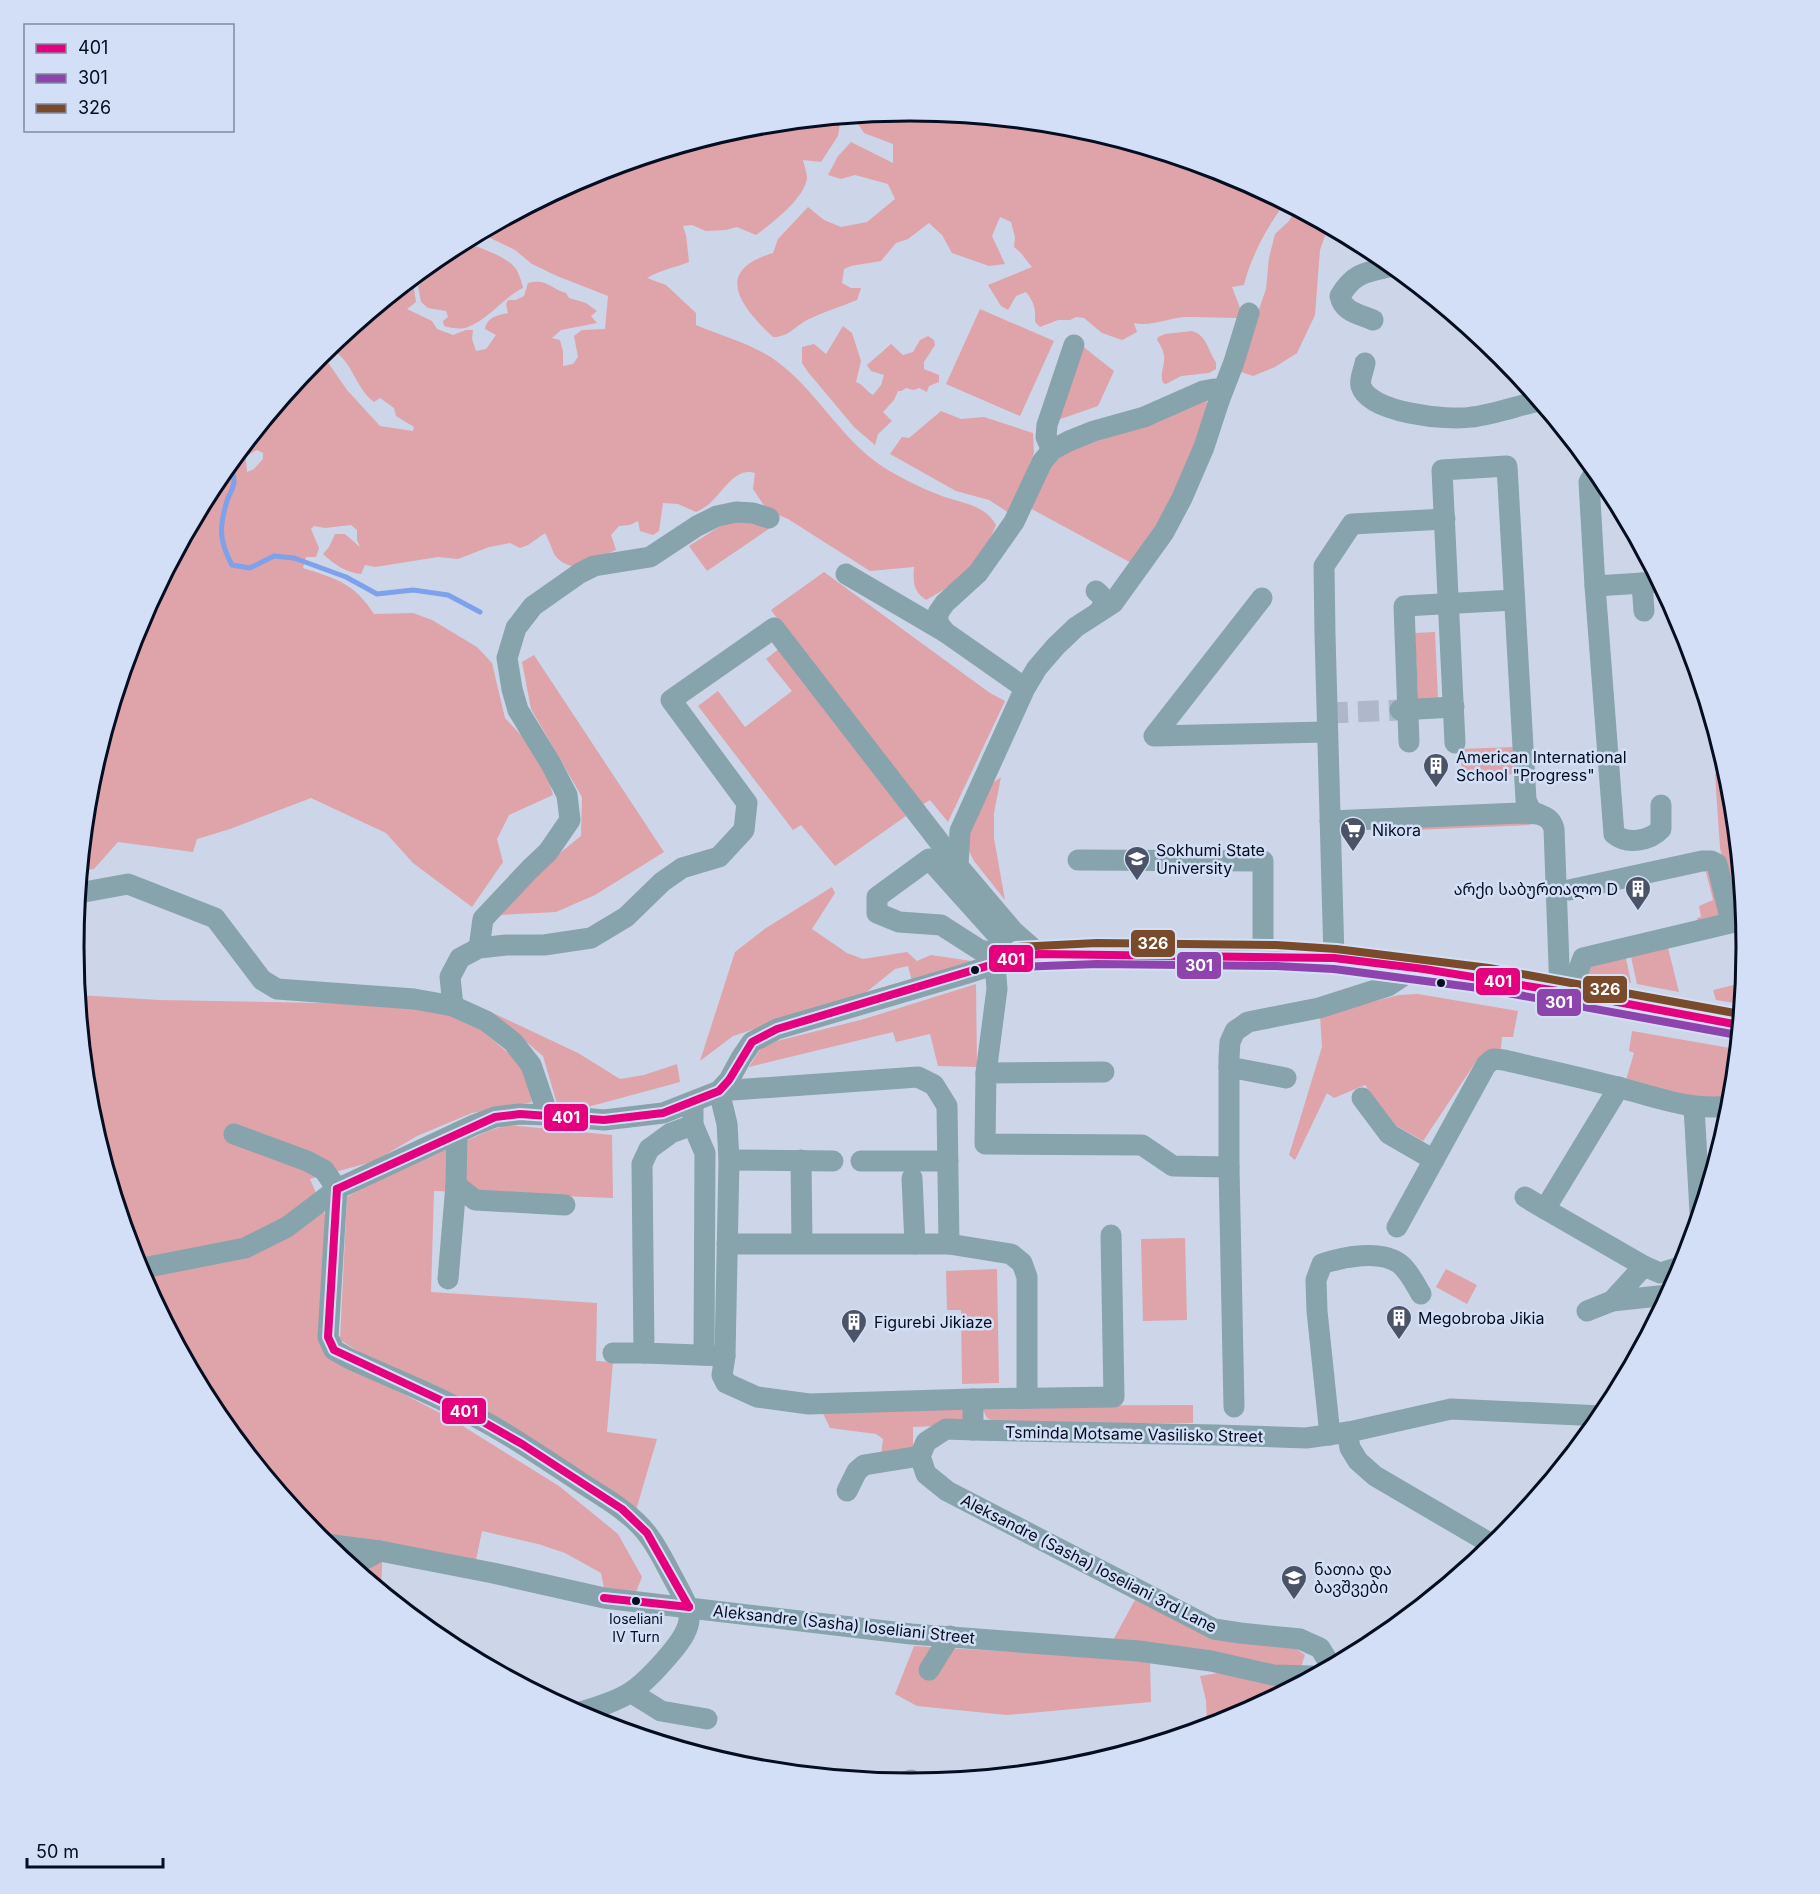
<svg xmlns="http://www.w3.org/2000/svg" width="1820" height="1894" font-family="Inter,'Noto Sans Georgian',sans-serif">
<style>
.green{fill:#dfa3aa;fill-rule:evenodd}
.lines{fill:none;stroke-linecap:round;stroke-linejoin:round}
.stream{stroke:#7da1eb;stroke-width:5}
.minor-tunnel{stroke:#aeb8ca;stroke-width:21;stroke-dasharray:21 10;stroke-linecap:butt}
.minor{stroke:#87a3ac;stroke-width:21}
.bus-1-casing{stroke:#d3dff6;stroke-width:12}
.bus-2-casing{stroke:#d3dff6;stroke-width:12}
.bus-3-casing{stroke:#d3dff6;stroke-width:12}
.bus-1{stroke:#e5007d;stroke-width:8}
.bus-2{stroke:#8e44ad;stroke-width:8}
.bus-3{stroke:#7a4b2a;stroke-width:8}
.bus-dot{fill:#050d20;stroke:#d3dff6;stroke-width:2}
.labels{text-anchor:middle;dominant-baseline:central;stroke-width:5;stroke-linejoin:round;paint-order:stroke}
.bus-label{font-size:14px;fill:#050d20;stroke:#d3dff6}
.poi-label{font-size:16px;fill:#050d20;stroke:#d3dff6;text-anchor:start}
.street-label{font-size:16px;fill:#050d20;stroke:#d3dff6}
.rim{fill:none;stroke:#050d20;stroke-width:3}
.line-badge{stroke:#d3dff6;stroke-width:2}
.badge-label{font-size:16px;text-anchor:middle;font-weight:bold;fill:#fff}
</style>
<rect width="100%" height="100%" fill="#ccd6e8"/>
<g class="green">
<path d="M910,111L1074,127L1230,174L1285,203C1267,227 1251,256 1244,285L1232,287L1240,308L1238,318C1222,318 1206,317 1191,317C1171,316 1154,327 1134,323L1137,332L1122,340L1102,333L1084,318L1076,317L1070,320H1058L1040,327L1035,322C1036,309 1034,302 1026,292L1016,296L1008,310L1001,306L988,285L1032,267L1020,252L1014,247L1015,237L1011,222L1000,217L992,236L1005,264L989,266L952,253L942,235L929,223L908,239L896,243L881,261L851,266L844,269L842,283L851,288H861L857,300C840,307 823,312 807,320C794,327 789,337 773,337C741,307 712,271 773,253L778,239L808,207L824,220L841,227L867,222L895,199L888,184L855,175L841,179L828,175L838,156L851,142L893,163V144L864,133L853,116Z"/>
<path d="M841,117L838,136L821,162L803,160C804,165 807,173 807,178C805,198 771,224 756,235L737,227L726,230L706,231L692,225L683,226L686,235L689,262C674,268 660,270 647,278L666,285L696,313V325C724,337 754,344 779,363C821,395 845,447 893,473C908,481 925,490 942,496C962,503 985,505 996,525C982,561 960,582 926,600C913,591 913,582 914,567L870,571L788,519L767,510L753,489L755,473C736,467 724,490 712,501C708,506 702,509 696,512L678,504L663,503L659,531L653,535L640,531L638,521L630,525L619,526L611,535L616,550L576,568C550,559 556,554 545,533L528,545L520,548L510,543L489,547L458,559L438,557L375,567L365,565L361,574C346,573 334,564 323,554L329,547L335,534H345L360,547L357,540V530L351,525L325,528L314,526L311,529L319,548L316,557H306L303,568C337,579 354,583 374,614L413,613L432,620L477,647L492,663L505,718L533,748L547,774L553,795L509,815L497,839L503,862L472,907L413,863L386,833L311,798L230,829L197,839L193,852L118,842L94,869L81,871L90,783L137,627L215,482L318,356L329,364L347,390L380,426L413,431L414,427L396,416L394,408L380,398L374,402C354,387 355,363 329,347L410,280L413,282L416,302L407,309L432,321L437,329L453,335L466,330H473L472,339L476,351L486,349L496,335L485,329C487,317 498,315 508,313L506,304L508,300H516L524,296L528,283C547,278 551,289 566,293L569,298L586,303L597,311L591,316L597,323L561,330L552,338L560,340L563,351V366L573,364L578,357L574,336L582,330L605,329L608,296L557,276L532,264L515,250L480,233L590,174L747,127ZM257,450L263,453V459L254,469L247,472L245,451L248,455Z"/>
<polygon points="1296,209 1328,227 1320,250 1315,315 1297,353 1275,367 1253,376 1238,371 1266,289 1269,258 1275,234 1289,221"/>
<path d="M463,242C478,247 507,256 516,269C519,274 522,282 523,288C504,297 489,319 468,327C461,330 451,328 444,326L443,321L448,317L446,311L428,308L421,302L418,286L424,281L425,272L423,270L446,251Z"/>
<polygon points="980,309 1054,341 1020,416 946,384"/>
<path d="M843,326L852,333L861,361L856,382C864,385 866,391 873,395L881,385L884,375L871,371L867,365L891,344L903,355L913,352L920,340L928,336L934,340L935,345L924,362V369L939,375V382L929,386L927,392L919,388L914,390L906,388L901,391H898L894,400L883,412L892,421L878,434L875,445L854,427L808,372L802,363V347L814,344L826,354Z"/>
<path d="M1192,331C1207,335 1208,351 1216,362V369L1209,373L1181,376L1166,384L1163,383C1158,367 1172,361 1157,340L1158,337L1165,334Z"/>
<polygon points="1081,345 1114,371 1098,406 1055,421"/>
<polygon points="1206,400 1210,406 1196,450 1135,565 1028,507 1055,457"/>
<polygon points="941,411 961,419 984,417 1033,433 1034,453 1009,513 989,500 956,491 890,454 902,437 909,438"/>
<polygon points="733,518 773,526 707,571 689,546"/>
<polygon points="824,572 990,693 1005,701 948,822 930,800 917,808 771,610"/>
<polygon points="1435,632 1438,699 1418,700 1415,633"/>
<polygon points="781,647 906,816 835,866 801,825 793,830 698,706 718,691 745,727 792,691 766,659"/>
<polygon points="534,655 664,852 595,895 556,912 498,915 550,861 581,836 582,797 531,709 522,662"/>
<polygon points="1513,747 1514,774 1462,777 1461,749"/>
<polygon points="1727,773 1730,784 1743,912 1736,914 1720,848 1715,774"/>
<polygon points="1001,777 994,813 994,838 1005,900 974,861 966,845 987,787"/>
<polygon points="1529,816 1530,825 1415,830 1415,820"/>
<polygon points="1716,870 1726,915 1698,922 1697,918 1701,917 1699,906 1713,900 1706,872"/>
<polygon points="832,887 835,893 812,929 847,953 863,959 907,952 917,961 931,955 978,962 912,981 908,966 895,969 864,994 733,1036 700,1061 735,952 766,928"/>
<polygon points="1668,948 1679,992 1637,984 1631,957"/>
<polygon points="1626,958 1631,983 1582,977 1583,967"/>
<polygon points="1743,983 1741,1004 1716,1000 1713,990"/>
<polygon points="976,984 977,1067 938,1066 930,1034 896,1042 893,1032 749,1067 761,1048 777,1041 864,1019"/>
<polygon points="1418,994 1518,1011 1513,1037 1502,1037 1501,1049 1477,1060 1423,1141 1395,1125 1365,1085 1334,1098 1327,1093 1295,1160 1289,1155 1322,1047 1320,1015 1399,995"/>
<polygon points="78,995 159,1000 375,1004 440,1011 479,1028 520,1063 529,1086 532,1102 472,1113 417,1136 375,1161 310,1179 326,1217 333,1358 450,1418 559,1486 618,1534 642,1577 636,1592 604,1588 601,1573 565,1553 538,1544 482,1531 476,1560 383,1545 381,1589 318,1538 214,1411 137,1267 90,1110"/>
<polygon points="491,1012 578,1053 620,1079 644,1075 677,1064 680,1082 584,1108 557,1104 543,1056"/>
<polygon points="1632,1031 1736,1049 1732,1097 1701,1099 1626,1080 1634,1053 1629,1051"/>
<polygon points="508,1125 612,1135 613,1198 434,1191 431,1292 597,1303 596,1361 613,1362 607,1432 657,1439 636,1510 471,1403 362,1354 340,1340 347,1197 369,1184 488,1131"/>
<polygon points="1185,1238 1187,1320 1143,1321 1141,1239"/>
<polygon points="997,1269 999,1383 962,1384 961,1310 947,1310 946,1271"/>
<polygon points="1446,1269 1477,1285 1467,1304 1436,1287"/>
<polygon points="965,1405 967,1416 961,1425 913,1427 913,1448 881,1456 883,1439 876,1434 830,1428 821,1409"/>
<polygon points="1193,1405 1193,1423 999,1423 987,1418 981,1406"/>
<polygon points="1136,1598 1291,1645 1305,1655 1301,1667 1291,1669 1112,1642"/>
<polygon points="914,1646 1150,1660 1151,1702 1007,1715 917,1706 895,1694"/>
<polygon points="1224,1672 1295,1685 1230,1720 1207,1727 1206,1700 1200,1676"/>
</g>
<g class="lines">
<path class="stream" d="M222,473L233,474C236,487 231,489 227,501C219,527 219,541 232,565L250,568L274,556L294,558L346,577L377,594L413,590L448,595L480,612"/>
<polyline class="minor-tunnel" points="1327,713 1400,710"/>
<g class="minor">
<path d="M1373,320C1359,314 1343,312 1340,296C1354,272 1367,272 1393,266"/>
<path d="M1365,363C1364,370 1359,379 1361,386C1369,413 1448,421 1472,417C1494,414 1517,406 1539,401"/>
<polyline points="1052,450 1046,437 1047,425 1074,345"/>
<polyline points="1596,470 1589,482 1595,586 1659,582"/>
<polyline points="846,574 945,632"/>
<polyline points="1642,583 1644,611"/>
<path d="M1595,586L1614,834C1627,845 1650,841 1661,829V805"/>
<path d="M1096,591C1105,598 1105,601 1100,611"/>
<polyline points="1262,598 1154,736 1327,732"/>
<polyline points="1025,688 945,632 938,623 938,613 945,603 978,573 1014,522 1042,462 1052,450 1069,441 1094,431 1144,417 1203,391 1214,389 1222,391"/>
<polyline points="1400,710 1454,707"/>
<polyline points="1409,742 1404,606 1514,600"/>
<path d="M1455,743L1442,470L1507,466L1526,800L1531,811C1542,816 1551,816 1554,829L1560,992"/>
<polyline points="1330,821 1520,813 1538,814"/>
<polygon points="929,859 1017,957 980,950 941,925 899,922 877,913 877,897"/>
<polyline points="1078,860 1263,861 1263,957"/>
<polyline points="1569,890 1702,861 1711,861 1717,864 1731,922"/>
<polyline points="79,893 128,884 215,918 262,980 277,989 414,999 453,1006 486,1021 513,1042 531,1065 548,1115"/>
<polyline points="479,948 483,919 530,869 548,852 570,820 567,795 551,764 518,710 512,689 507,658 516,628 533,606 580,573 594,566 650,557 697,526 717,516 736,512 753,513 769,518"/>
<polyline points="1039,954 1014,932 958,866 960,831 1025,688 1037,668 1056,646 1076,627 1113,603 1164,532 1182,498 1204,447 1219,401 1234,362 1249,313"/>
<polyline points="1334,958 1325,635 1324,566 1352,524 1445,519"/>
<polyline points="1570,993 1583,958 1743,920"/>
<polyline points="453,1006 450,977 460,958 479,948 506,945 544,945 591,938 626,917 662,882 682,868 719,857 744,830 747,803 671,700 774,628 958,866"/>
<polyline points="1229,1067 1286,1078"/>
<polyline points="1104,1072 986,1073 985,1144 1142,1145 1173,1166 1229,1167"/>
<polyline points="986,1073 997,989 995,964"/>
<polyline points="1619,1087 1545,1209 1644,1266 1660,1273 1683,1266"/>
<polyline points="1362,1098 1389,1134 1434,1160"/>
<polyline points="693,1103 693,1125 671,1133 649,1149 642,1164 644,1353 725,1356"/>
<polyline points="1694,1107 1700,1212"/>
<polyline points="693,1125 705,1153 704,1355"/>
<path d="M234,1134L307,1161L324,1170L337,1189L328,1337L334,1350L348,1358C387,1376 427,1391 464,1411C505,1431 542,1457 580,1482C603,1497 631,1512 648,1535C658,1548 665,1563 673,1578C692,1613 698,1621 670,1654C637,1693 626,1699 577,1713"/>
<polyline points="729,1160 833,1161"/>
<polyline points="801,1160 802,1243"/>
<polyline points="861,1161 948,1161"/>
<polyline points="912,1178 915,1244"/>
<polyline points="456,1185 475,1200 565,1205"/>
<polyline points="1525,1197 1545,1209"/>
<path d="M1397,1227L1486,1065L1493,1059L1504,1060C1541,1069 1579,1077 1617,1087C1657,1097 1688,1111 1731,1106"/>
<polyline points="727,1244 949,1244 1011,1254 1022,1263 1027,1277 1027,1398"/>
<polyline points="949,1244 947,1106 934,1085 918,1077 719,1091 727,1124 729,1160 725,1356 722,1375 726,1383 757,1397 809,1404 973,1399 973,1430 1216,1435 1306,1438 1349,1432 1451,1409 1602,1416"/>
<polyline points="138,1269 245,1248 287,1227 337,1189 474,1125 495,1117 520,1114 548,1115 604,1120 663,1113 719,1091 729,1080 741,1058 752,1042 777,1029 965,974 1017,957 1039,954 1334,958 1424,969 1570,993 1739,1025"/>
<polyline points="448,1279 456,1185 457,1133"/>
<polyline points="1612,1301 1668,1295"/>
<polyline points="1587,1311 1612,1301 1644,1266"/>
<polyline points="613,1353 644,1353"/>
<polyline points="973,1399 1114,1397 1111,1235"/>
<polyline points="1234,1407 1229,1167 1229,1058 1230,1042 1235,1031 1248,1022 1319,1008 1388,986 1415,968"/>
<polyline points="973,1430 946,1429 926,1442 920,1456 926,1474 947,1491 1214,1629 1240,1633 1300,1639 1320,1648 1331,1666"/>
<polyline points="1347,1432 1350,1448 1358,1461 1375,1476 1493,1545"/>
<path d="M1330,1435L1317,1311L1316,1280L1322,1264C1342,1257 1381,1249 1400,1264C1409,1271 1415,1284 1421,1294"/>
<polyline points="847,1491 857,1471 864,1465 920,1456"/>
<polyline points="325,1544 380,1551 493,1573 604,1598 911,1634 1138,1651 1211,1661 1273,1675 1312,1676"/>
<polyline points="352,1566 380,1551"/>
<polyline points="929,1670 950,1636"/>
<polyline points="632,1693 661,1711 707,1719"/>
<polyline points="901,1783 911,1780"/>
</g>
<defs>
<g id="bus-1">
<polyline points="337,1189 495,1117 520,1114 604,1120 663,1113 719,1091 729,1080 752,1042 777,1029 1017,957 1039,954 1334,958 1424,969 1570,993 1739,1025"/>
<polyline points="337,1189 328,1337 334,1350 464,1411 522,1444 622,1509 647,1533 689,1607"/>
<polyline points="604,1598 689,1607"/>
</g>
<polyline id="bus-2" points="1018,967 1097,964 1276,966 1334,969 1486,989 1737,1035"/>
<polyline id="bus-3" points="1016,947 1097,943 1276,945 1336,949 1489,968 1740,1014"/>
</defs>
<use href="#bus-1" class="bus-1-casing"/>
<use href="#bus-2" class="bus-2-casing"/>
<use href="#bus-3" class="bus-3-casing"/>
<use href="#bus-1" class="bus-1"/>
<use href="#bus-2" class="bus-2"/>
<use href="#bus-3" class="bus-3"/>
</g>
<defs>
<symbol id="building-pin" viewBox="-11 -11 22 30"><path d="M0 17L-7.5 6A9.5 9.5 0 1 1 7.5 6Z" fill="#4b5366" stroke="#d3dff6"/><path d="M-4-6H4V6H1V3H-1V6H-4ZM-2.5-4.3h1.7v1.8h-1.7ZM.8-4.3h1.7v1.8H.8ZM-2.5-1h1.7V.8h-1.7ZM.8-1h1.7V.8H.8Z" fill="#fff"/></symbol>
<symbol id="supermarket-pin" viewBox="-11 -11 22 30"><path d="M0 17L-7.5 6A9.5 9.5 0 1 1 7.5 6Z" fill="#4b5366" stroke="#d3dff6"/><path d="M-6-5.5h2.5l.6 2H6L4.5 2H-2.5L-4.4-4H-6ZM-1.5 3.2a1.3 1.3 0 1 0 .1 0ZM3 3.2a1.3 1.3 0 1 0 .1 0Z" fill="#fff"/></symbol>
<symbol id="university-pin" viewBox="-11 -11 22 30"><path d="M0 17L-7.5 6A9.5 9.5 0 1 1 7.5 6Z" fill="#4b5366" stroke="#d3dff6"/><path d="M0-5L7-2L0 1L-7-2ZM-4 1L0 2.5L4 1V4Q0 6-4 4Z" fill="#fff"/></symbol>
<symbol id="school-pin" viewBox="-11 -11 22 30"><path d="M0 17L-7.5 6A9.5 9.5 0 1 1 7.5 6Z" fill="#4b5366" stroke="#d3dff6"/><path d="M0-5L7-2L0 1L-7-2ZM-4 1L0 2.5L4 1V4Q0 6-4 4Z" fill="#fff"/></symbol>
</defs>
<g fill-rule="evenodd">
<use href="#building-pin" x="1421" y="751" width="30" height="40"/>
<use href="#supermarket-pin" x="1338" y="815" width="30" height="40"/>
<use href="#university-pin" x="1122" y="844" width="30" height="40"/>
<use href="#building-pin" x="1623" y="874" width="30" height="40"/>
<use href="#building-pin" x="1384" y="1303" width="30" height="40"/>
<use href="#building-pin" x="839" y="1307" width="30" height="40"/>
<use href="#school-pin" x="1279" y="1563" width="30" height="40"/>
</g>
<g class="bus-dot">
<circle cx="975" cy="970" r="5"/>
<circle cx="1441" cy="983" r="5"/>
<circle cx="636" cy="1601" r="5"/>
</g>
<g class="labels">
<g class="bus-label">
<text x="636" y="1618">Ioseliani<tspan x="636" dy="18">IV Turn</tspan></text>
</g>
<g class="poi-label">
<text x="1456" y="757">American International<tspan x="1456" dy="18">School "Progress"</tspan></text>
<text x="1372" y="830">Nikora</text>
<text x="1156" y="850">Sokhumi State<tspan x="1156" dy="18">University</tspan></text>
<text x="1618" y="889" text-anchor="end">არქი საბურთალო D</text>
<text x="1418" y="1318">Megobroba Jikia</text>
<text x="874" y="1322">Figurebi Jikiaze</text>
<text x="1314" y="1569">ნათია და<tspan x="1314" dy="18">ბავშვები</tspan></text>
</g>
<g class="street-label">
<text transform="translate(1134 1434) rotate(1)">Tsminda Motsame Vasilisko Street</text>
<text transform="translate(1089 1563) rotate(27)">Aleksandre (Sasha) Ioseliani 3rd Lane</text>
<text transform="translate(844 1624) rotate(6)">Aleksandre (Sasha) Ioseliani Street</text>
</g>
</g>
<path d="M0 0H1820V1894H0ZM84 947a826 826 0 1 1 1652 0a826 826 0 1 1-1652 0Z" fill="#d3dff6" fill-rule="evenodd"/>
<path class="rim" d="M84 947a826 826 0 1 1 1652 0a826 826 0 1 1-1652 0Z"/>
<g class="line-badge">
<rect x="1130" y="929" width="46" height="29" rx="6" fill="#7a4b2a"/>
<rect x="988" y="944" width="46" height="29" rx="6" fill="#e5007d"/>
<rect x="1176" y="951" width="46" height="29" rx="6" fill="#8e44ad"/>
<rect x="1475" y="967" width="46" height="29" rx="6" fill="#e5007d"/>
<rect x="1582" y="975" width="46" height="29" rx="6" fill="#7a4b2a"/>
<rect x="1536" y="988" width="46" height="29" rx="6" fill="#8e44ad"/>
<rect x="543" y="1103" width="46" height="29" rx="6" fill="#e5007d"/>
<rect x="441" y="1397" width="46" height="28" rx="6" fill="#e5007d"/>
</g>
<g class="badge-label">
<text x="1153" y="949">326</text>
<text x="1011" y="965">401</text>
<text x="1199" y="971">301</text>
<text x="1498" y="987">401</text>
<text x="1605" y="995">326</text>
<text x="1559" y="1008">301</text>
<text x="566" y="1123">401</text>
<text x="464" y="1417">401</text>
</g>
<rect x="24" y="24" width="210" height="108" fill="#d3dff6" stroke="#818ba0" stroke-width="1.5"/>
<rect x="36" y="44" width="30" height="9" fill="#e5007d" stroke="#818ba0" stroke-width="1.5"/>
<text x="78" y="54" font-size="18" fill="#050d20">401</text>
<rect x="36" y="74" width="30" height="9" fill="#8e44ad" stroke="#818ba0" stroke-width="1.5"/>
<text x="78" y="84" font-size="18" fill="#050d20">301</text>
<rect x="36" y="104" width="30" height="9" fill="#7a4b2a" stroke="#818ba0" stroke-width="1.5"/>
<text x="78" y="114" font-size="18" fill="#050d20">326</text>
<path d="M27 1858v9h136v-9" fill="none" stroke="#050d20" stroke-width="3"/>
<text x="36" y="1858" font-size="18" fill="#050d20" stroke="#d3dff6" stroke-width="4.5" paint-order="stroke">50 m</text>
</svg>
